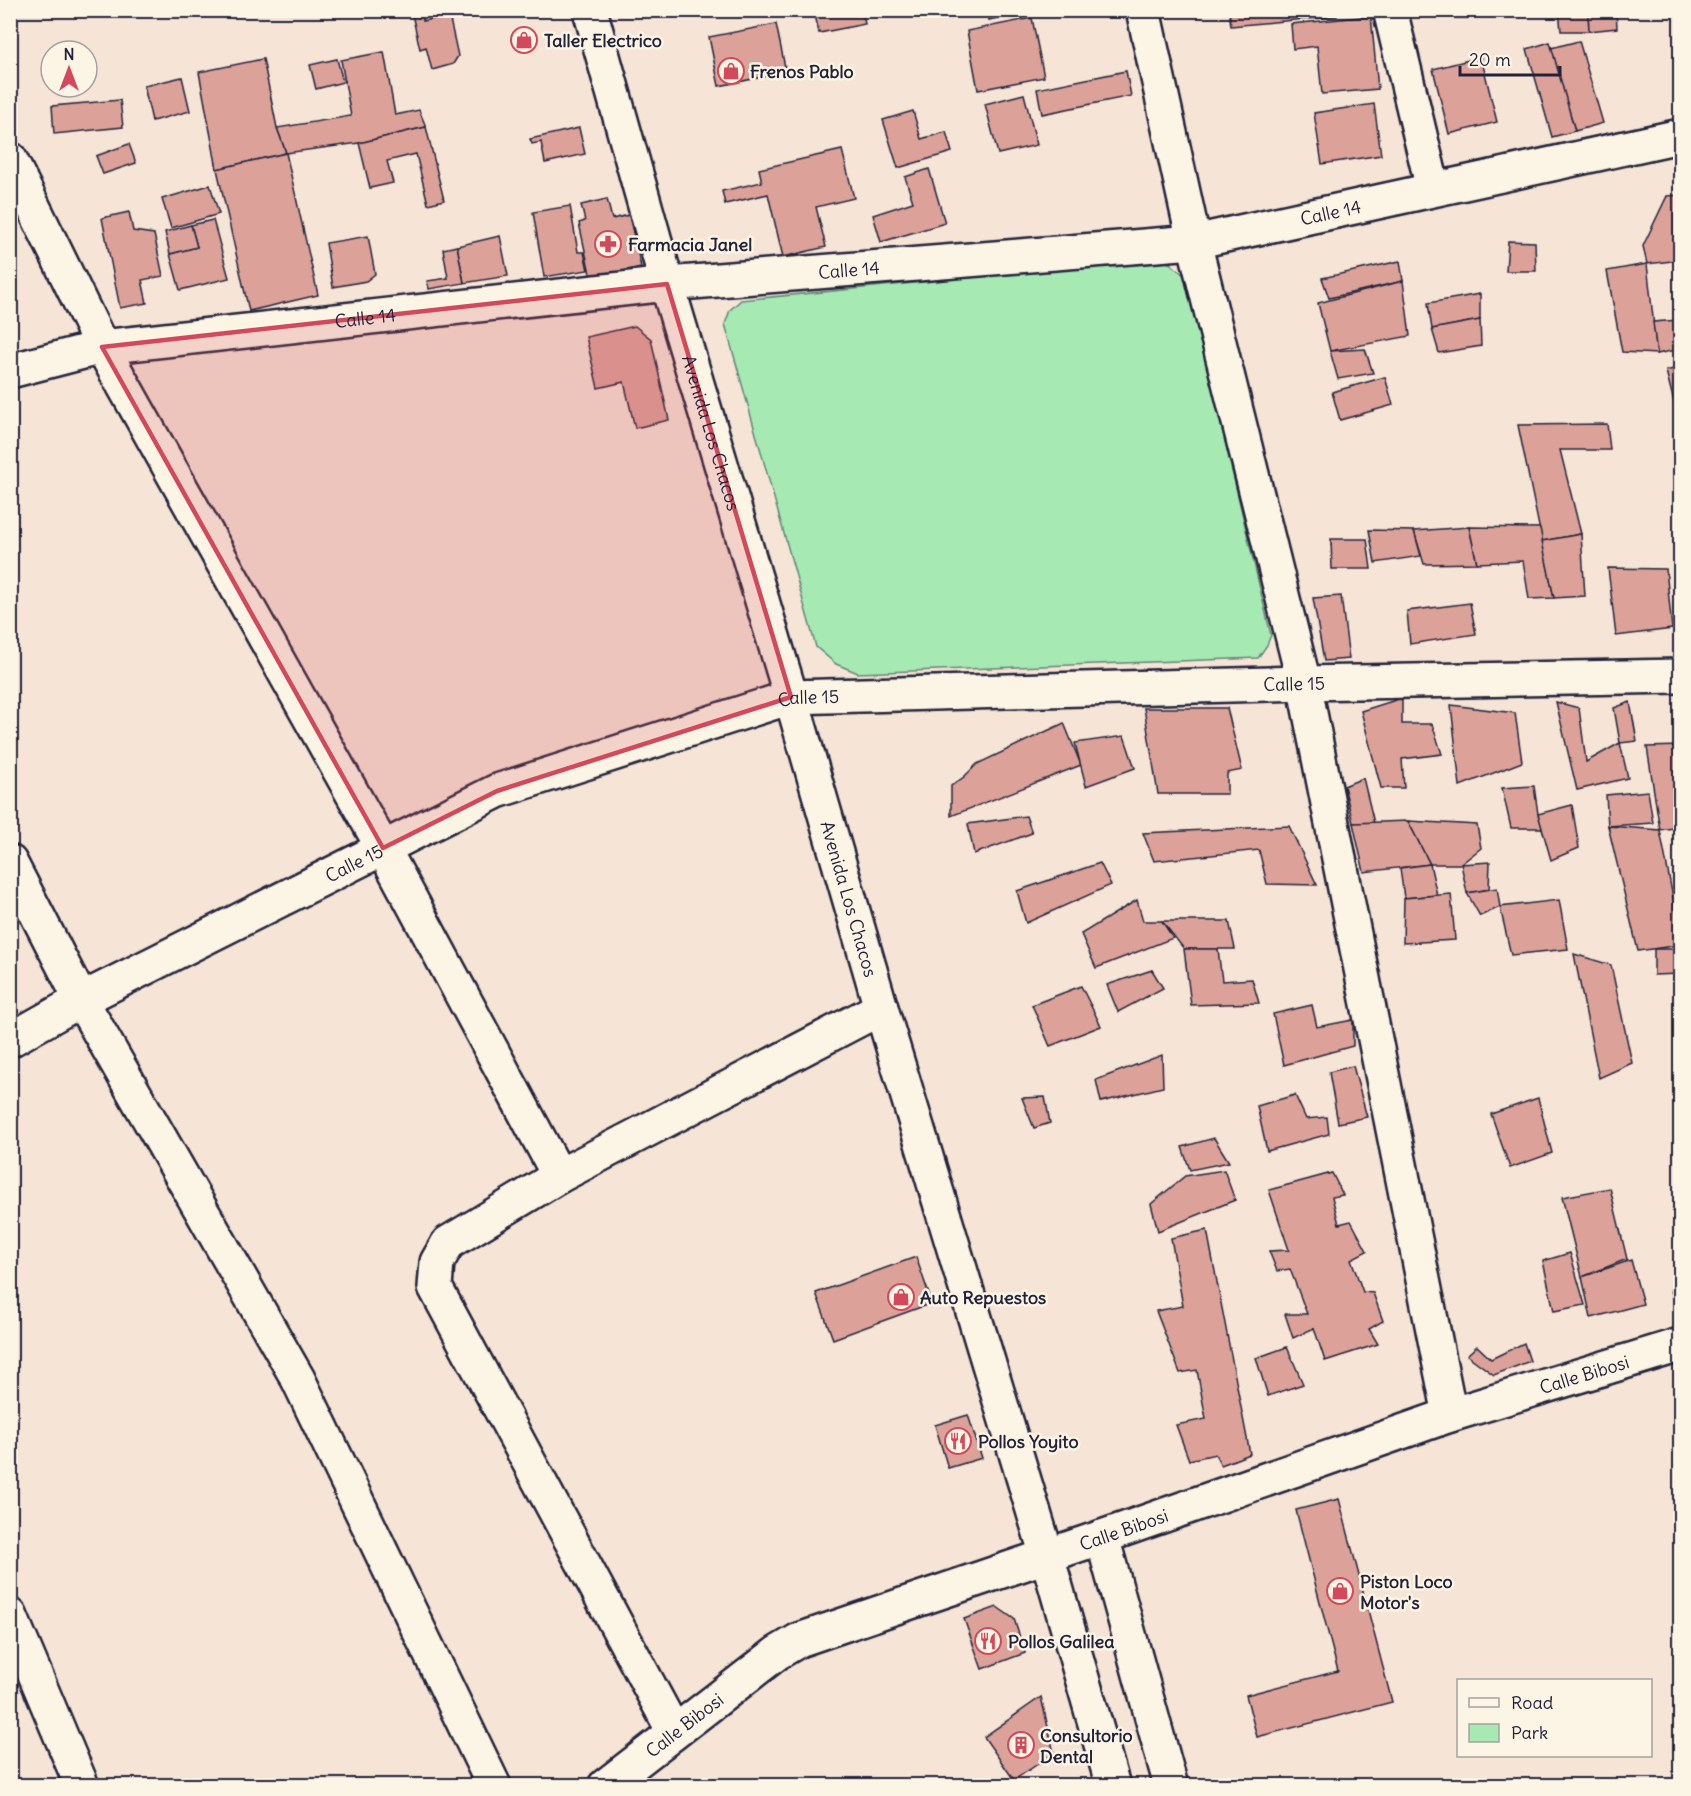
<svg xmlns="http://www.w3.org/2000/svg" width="1691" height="1796" font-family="Delius,sans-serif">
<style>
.green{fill:#a6e9b3;stroke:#648677;stroke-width:1.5}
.building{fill:#dca29a;stroke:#22223b;stroke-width:1.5}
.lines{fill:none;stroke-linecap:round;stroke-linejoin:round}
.street-casing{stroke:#22223b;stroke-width:38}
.secondary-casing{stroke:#22223b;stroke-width:38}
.street{stroke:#fcf5e5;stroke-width:33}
.secondary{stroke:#fcf5e5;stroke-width:33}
.marked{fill:#d1495b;fill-opacity:0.2;stroke:#d1495b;stroke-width:4.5;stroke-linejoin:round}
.labels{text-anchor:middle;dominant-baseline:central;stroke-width:5;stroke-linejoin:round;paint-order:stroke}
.poi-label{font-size:18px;font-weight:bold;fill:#22223b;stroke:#fcf5e5;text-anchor:start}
.street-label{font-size:18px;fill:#22223b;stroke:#fcf5e5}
</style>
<rect width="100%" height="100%" fill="#f6e4d6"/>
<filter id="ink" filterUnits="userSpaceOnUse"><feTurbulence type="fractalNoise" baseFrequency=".0167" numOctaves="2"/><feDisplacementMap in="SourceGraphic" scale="12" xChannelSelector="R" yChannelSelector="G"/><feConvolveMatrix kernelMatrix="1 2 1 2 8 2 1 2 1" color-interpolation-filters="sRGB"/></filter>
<g filter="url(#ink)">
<polygon class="green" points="1158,259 1171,264 1186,277 1271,635 1267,645 1258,658 858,673 836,664 816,647 725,324 730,310 741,300"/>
<g class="building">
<polygon points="411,10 421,10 423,21 449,15 458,56 453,64 432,70 426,47 420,49"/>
<polygon points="814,10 862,10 865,24 819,33"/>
<polygon points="987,10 1029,10 989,20"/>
<polygon points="1229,10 1336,10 1337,16 1231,26"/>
<polygon points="1422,10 1466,10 1467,18 1422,17"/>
<polygon points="1559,10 1588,10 1589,31 1561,31"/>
<polygon points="1588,10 1616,10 1617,28 1589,31"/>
<polygon points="1371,16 1378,89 1322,94 1317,46 1293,49 1291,24"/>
<polygon points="1032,18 1044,77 978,90 967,31"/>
<polygon points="776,24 786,72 719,86 709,37"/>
<polygon points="1579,41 1603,123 1575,131 1551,48"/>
<polygon points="1550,42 1575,131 1552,137 1527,49"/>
<polygon points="384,52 395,115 419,110 426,127 359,143 286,153 277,128 351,116 341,60"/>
<polygon points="1481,57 1497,122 1449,134 1433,69"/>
<polygon points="263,59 277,128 286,153 217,169 199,72"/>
<polygon points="337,59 343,82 316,89 310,65"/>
<polygon points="1126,71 1131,96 1042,114 1037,89"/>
<polygon points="182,77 190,111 152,121 144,86"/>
<polygon points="1024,94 1037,145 998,154 985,104"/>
<polygon points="120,100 123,127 54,134 52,106"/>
<polygon points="1374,104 1381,155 1322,164 1314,113"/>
<polygon points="913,111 921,139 946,132 952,152 898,168 883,120"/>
<polygon points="426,127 444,200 428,204 416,154 387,161 393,183 370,188 359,143"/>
<polygon points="579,128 585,154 545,163 541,142 532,144 530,139"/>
<polygon points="129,144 136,163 103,174 96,156"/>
<polygon points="842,150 854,198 816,207 826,247 783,257 768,194 725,204 722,191 762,182 759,169"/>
<polygon points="286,153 318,295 249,311 217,169"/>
<polygon points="929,169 945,223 881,242 873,215 913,202 905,177"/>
<polygon points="210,185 219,214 171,228 162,199"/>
<polygon points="1680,195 1680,260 1647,264 1643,246 1667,196"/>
<polygon points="607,199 612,219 629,215 641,267 591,278 579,223 585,221 581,205"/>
<polygon points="570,206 578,252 584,252 588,270 544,277 533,212"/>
<polygon points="129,212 133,231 154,234 163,276 142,280 147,303 120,308 102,218"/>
<polygon points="213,220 229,278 180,290 170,254 197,247 191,225"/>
<polygon points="191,225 197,247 170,254 165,232"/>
<polygon points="368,236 375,274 366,281 333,287 326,243"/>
<polygon points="500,236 508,276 464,283 457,246"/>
<polygon points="1508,241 1535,242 1536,271 1506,271"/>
<polygon points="457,246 464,283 429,289 427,281 448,278 443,249"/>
<polygon points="1400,261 1403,281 1329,298 1322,278"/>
<polygon points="1647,264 1657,354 1622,352 1607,271"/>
<polygon points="1403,281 1410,336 1330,351 1318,303"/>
<polygon points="1480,294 1480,320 1432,329 1428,303"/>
<polygon points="1480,320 1481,346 1439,353 1432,329"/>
<polygon points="1679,320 1680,349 1657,354 1653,322"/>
<polygon points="635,326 651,339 669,420 635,428 624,382 598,388 586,337"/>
<polygon points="1365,349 1373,373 1338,379 1330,351"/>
<polygon points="1680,367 1680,413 1677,414 1666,371"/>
<polygon points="1385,377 1393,405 1340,420 1332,392"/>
<polygon points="1607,424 1610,450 1560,450 1581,534 1542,541 1518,425"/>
<polygon points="1469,527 1477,563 1424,564 1414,531"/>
<polygon points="1469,527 1540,528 1554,598 1529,599 1523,561 1477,563"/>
<polygon points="1369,530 1414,531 1421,556 1375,563"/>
<polygon points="1581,534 1585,596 1554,598 1542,541"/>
<polygon points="1331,539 1367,539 1371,569 1332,569"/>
<polygon points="1608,568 1666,569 1672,629 1616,636"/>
<polygon points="1341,596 1349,659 1324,661 1313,598"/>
<polygon points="1470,603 1476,634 1410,644 1407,611"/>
<polygon points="1402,698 1402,724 1432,724 1442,754 1402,759 1404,788 1381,788 1361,711"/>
<polygon points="1556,702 1579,708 1586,762 1620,743 1628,778 1577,790"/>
<polygon points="1630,702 1637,741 1620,743 1614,708"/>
<polygon points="1451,705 1515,713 1522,762 1460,786"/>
<polygon points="1144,708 1227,708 1242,770 1227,773 1227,794 1158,794"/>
<polygon points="1064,723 1081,765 951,816 951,786 964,777 977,764"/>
<polygon points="1124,736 1135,768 1086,786 1075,743"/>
<polygon points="1680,746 1680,827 1660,830 1647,747"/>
<polygon points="1363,778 1374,823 1353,823 1344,786"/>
<polygon points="1534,786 1538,814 1543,828 1511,828 1502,788"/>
<polygon points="1648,791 1653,823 1608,826 1606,795"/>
<polygon points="1572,805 1579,848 1551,860 1538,814"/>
<polygon points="1026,816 1032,833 974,854 968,824"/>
<polygon points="1408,821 1430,864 1364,872 1353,823"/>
<polygon points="1408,821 1477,825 1481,848 1461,864 1430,864"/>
<polygon points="1289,826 1317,885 1267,884 1259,850 1154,861 1143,833"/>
<polygon points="1608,826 1660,830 1680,934 1680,945 1638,951"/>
<polygon points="1490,862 1489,889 1467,893 1461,864"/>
<polygon points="1100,863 1111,885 1026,923 1017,891"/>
<polygon points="1430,864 1437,895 1404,898 1400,868"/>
<polygon points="1497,888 1500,907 1480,916 1467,893"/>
<polygon points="1451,894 1455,940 1403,943 1404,898"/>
<polygon points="1137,900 1143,921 1162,921 1173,938 1096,968 1081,934"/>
<polygon points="1559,900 1568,949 1511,955 1500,907"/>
<polygon points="1162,921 1229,921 1235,949 1184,949"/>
<polygon points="1184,949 1218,949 1222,981 1252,979 1259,1003 1191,1005"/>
<polygon points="1654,949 1680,949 1680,974 1654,975"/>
<polygon points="1574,954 1611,965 1632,1063 1599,1078"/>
<polygon points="1152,970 1163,988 1118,1012 1107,985"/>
<polygon points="1081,986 1101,1026 1050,1046 1032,1005"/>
<polygon points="1312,1005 1317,1027 1353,1020 1353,1046 1284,1065 1273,1014"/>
<polygon points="1162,1055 1163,1087 1101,1102 1096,1080"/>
<polygon points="1353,1066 1367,1117 1338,1123 1329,1072"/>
<polygon points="1295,1095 1306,1119 1327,1117 1329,1134 1267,1151 1257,1106"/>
<polygon points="1045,1097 1050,1123 1034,1128 1022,1098"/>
<polygon points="1538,1098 1552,1153 1510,1168 1491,1114"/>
<polygon points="1214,1138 1229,1162 1190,1170 1182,1147"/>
<polygon points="1224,1170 1235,1200 1158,1231 1151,1204 1185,1176"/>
<polygon points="1332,1173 1343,1195 1332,1197 1339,1224 1351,1221 1367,1251 1351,1259 1363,1292 1373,1293 1383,1321 1369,1329 1378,1344 1325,1361 1314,1328 1293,1338 1285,1314 1307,1314 1290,1269 1277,1271 1269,1251 1289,1250 1269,1190"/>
<polygon points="1610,1188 1627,1259 1582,1277 1562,1197"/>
<polygon points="1207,1230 1250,1454 1221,1465 1215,1454 1189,1460 1176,1425 1206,1419 1197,1370 1180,1373 1156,1311 1183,1306 1171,1238"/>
<polygon points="1570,1253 1585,1305 1554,1311 1543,1261"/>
<polygon points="916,1257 932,1303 833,1339 816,1293"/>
<polygon points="1631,1260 1643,1304 1591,1318 1582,1277"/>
<polygon points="1680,1287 1680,1315 1679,1316 1671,1290"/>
<polygon points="1524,1343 1530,1361 1494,1375 1467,1355 1477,1346 1491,1359"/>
<polygon points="1287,1347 1303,1384 1268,1396 1256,1358"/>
<polygon points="968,1415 982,1458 948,1468 935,1425"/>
<polygon points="1339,1499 1392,1702 1257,1737 1246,1695 1338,1671 1296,1510"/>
<polygon points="997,1607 1014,1619 1025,1653 982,1669 964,1619"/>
<polygon points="1041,1697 1054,1753 1014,1780 984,1737"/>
</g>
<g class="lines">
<defs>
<g id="street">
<polyline points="1143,10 1194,242 1304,683 1450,1415"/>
<polyline points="1390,10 1433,189"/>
<polyline points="10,159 102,347 383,848 559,1176 881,1008"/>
<path id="s1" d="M10,371L102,347L667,284L1194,242L1680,136"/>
<polyline points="10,862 81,1000 298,1379 494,1786"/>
<path id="s2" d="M10,1040L81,1000L497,791L791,697L1304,683L1680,676"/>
<polyline points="559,1176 448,1243 437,1262 435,1287 674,1732"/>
<polyline points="1102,1537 1171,1786"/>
<polyline points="10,1615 82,1786"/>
<path id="s3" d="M605,1786L777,1653L799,1640L1102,1537L1450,1415L1680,1345"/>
</g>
<g id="secondary">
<path id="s4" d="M590,10L667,284L791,697L881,1008L1047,1556L1113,1786"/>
</g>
</defs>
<use href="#street" class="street-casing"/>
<use href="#secondary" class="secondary-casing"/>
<use href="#street" class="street"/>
<use href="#secondary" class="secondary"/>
</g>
</g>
<path class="marked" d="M667,284L791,697L497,791L383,848L102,347Z"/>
<defs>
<symbol id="shop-ring" viewBox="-11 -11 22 22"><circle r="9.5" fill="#fcf5e5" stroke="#d1495b" stroke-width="1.5"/><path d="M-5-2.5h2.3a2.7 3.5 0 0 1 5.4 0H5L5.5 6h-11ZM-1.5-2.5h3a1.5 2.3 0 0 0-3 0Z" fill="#d1495b"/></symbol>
<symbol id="pharmacy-ring" viewBox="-11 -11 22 22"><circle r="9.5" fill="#fcf5e5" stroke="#d1495b" stroke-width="1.5"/><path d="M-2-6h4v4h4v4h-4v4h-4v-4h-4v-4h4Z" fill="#d1495b"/></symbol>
<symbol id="restaurant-ring" viewBox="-11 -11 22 22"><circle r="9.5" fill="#fcf5e5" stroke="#d1495b" stroke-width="1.5"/><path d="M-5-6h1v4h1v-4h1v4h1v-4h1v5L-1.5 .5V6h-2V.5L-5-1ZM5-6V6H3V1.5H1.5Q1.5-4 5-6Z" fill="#d1495b"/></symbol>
<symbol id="building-ring" viewBox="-11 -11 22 22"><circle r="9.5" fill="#fcf5e5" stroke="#d1495b" stroke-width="1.5"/><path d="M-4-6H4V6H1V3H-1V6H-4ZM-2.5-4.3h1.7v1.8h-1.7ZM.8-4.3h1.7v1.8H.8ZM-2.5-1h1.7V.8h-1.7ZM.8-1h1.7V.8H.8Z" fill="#d1495b"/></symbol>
</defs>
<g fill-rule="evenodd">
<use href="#shop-ring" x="509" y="25" width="30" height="30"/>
<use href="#shop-ring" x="716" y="56" width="30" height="30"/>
<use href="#pharmacy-ring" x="593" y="229" width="30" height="30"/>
<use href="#shop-ring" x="886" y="1282" width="30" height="30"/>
<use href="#restaurant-ring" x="943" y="1426" width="30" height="30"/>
<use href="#shop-ring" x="1325" y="1576" width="30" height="30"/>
<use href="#restaurant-ring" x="973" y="1626" width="30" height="30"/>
<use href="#building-ring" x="1006" y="1730" width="30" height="30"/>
</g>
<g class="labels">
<g class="poi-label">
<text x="544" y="40">Taller Electrico</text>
<text x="750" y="71">Frenos Pablo</text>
<text x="628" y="244">Farmacia Janel</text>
<text x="920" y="1297">Auto Repuestos</text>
<text x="978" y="1441">Pollos Yoyito</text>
<text x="1360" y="1581">Piston Loco<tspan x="1360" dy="21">Motor's</tspan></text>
<text x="1008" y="1641">Pollos Galilea</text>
<text x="1040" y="1735">Consultorio<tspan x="1040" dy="21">Dental</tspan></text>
</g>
<g class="street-label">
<text stroke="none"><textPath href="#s1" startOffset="1332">Calle 14</textPath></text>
<text stroke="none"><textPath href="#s1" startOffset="846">Calle 14</textPath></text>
<text stroke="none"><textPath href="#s1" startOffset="360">Calle 14</textPath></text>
<text stroke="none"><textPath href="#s4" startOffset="440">Avenida Los Chacos</textPath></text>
<text stroke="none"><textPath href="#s2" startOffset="1359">Calle 15</textPath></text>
<text stroke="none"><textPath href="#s2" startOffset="873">Calle 15</textPath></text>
<text stroke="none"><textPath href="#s2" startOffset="387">Calle 15</textPath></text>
<text stroke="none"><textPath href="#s4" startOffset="926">Avenida Los Chacos</textPath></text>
<text stroke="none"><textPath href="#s3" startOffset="1072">Calle Bibosi</textPath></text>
<text stroke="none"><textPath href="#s3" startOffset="586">Calle Bibosi</textPath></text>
<text stroke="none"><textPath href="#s3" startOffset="100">Calle Bibosi</textPath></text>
</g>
</g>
<rect width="1691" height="1796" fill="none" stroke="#fcf5e5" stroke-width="36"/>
<rect x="18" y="18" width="1655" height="1760" fill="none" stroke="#22223b" stroke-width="2" filter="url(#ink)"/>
<rect x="1457" y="1679" width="195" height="78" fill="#fcf5e5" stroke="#a5a1a1" stroke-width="1.5"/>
<rect x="1469" y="1698" width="30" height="9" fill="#fcf5e5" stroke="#a5a1a1" stroke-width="1.5"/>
<text x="1511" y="1709" font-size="18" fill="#22223b">Road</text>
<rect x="1469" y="1724" width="30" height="18" fill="#a6e9b3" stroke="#a5a1a1" stroke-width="1.5"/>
<text x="1511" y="1739" font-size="18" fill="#22223b">Park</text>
<g transform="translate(69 69)"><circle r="28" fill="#fcf5e5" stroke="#a5a1a1" stroke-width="1.5"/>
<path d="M0-4.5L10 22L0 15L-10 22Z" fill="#d1495b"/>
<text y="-9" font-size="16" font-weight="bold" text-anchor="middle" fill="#22223b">N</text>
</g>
<path d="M1460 66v9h100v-9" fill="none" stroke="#22223b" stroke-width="3"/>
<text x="1469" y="66" font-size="18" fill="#22223b" stroke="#fcf5e5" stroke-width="4.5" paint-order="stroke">20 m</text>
</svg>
